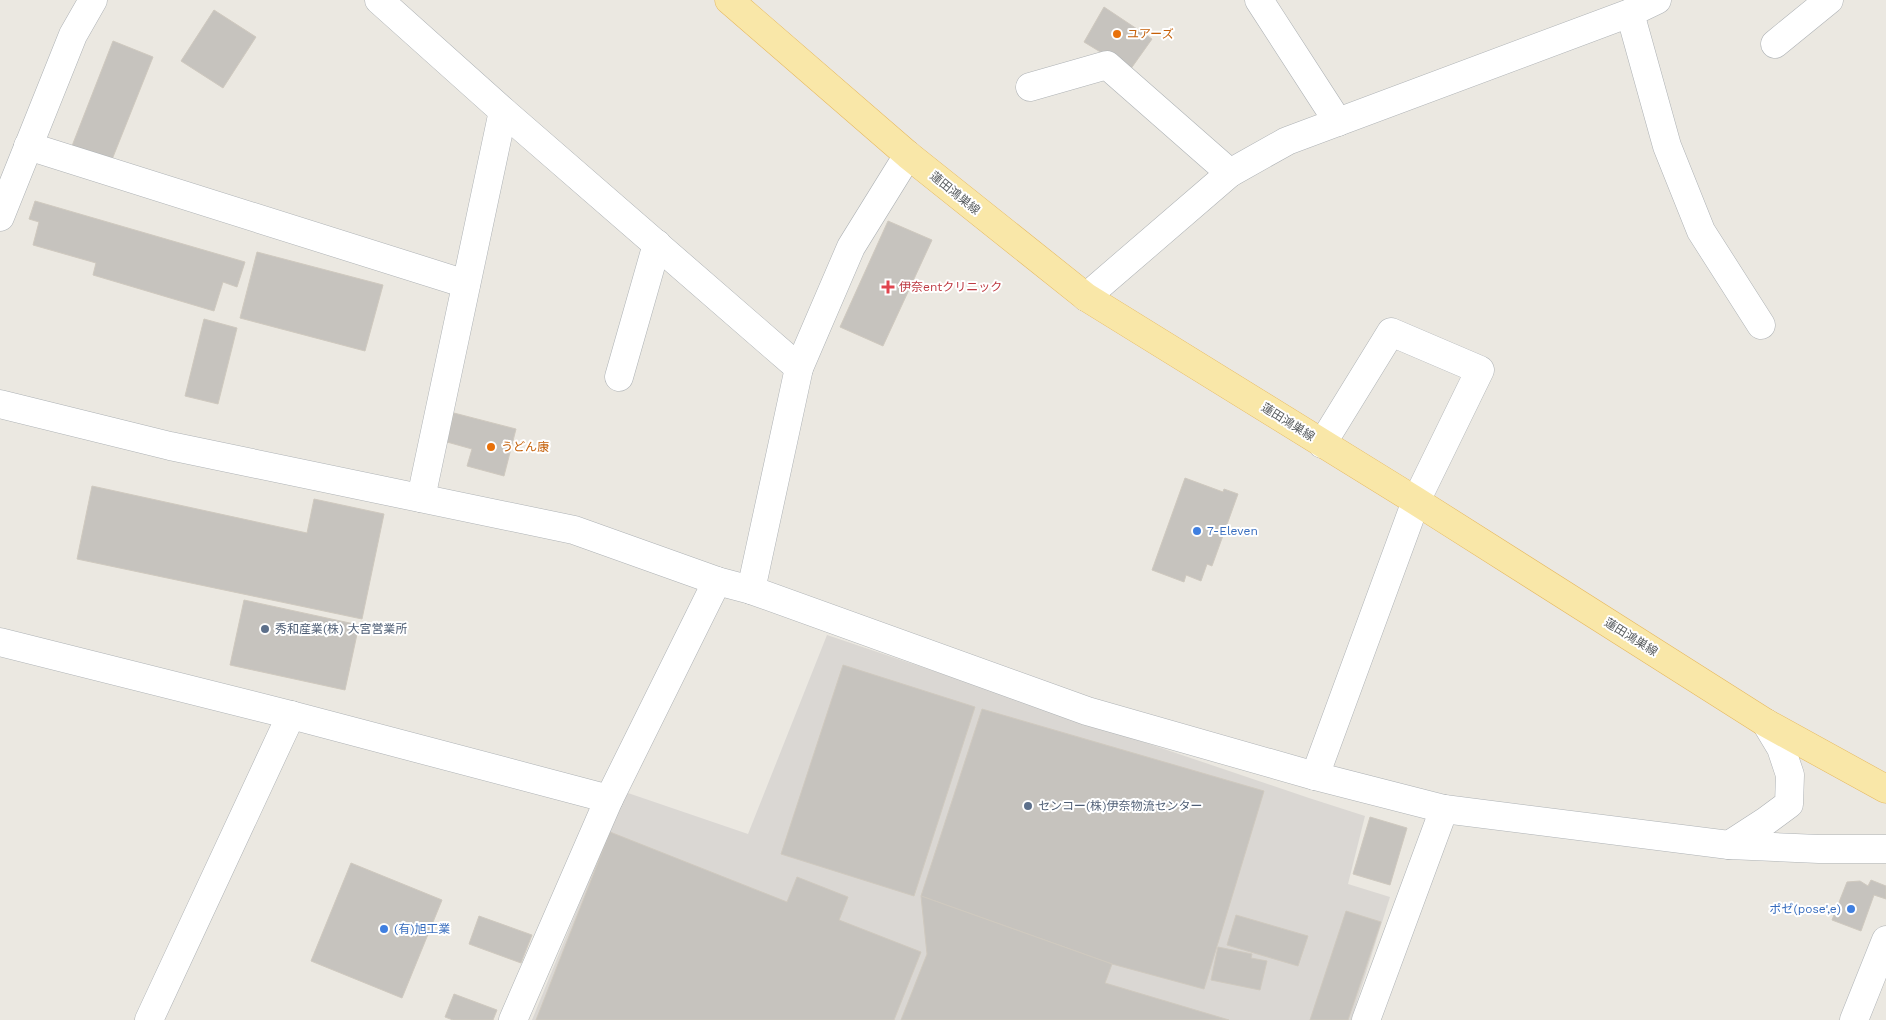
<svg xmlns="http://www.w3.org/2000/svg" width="1886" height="1020" font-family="'Work Sans','Noto Sans JP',sans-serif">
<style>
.industrial{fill:#dad7d3}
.building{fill:#c6c3be;stroke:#cfc9bf}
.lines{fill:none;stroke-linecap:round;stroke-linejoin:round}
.minor-casing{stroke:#aeb2b5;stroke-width:29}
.major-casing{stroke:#e6b85e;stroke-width:29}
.minor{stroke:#fff;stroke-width:28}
.major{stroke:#f9e7a8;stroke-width:28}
.food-dot{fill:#e8710a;stroke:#fff;stroke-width:2}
.health-dot{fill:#e0444e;stroke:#fff;stroke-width:2}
.shop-dot{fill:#3f7fe0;stroke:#fff;stroke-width:2}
.service-dot{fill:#5c6f8a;stroke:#fff;stroke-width:2}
.labels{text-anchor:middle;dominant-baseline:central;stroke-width:4;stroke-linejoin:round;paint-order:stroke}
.food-label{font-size:12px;fill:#c56008;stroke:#fff;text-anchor:start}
.street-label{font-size:12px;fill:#595d60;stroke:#fff}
.health-label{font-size:12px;fill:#be3a42;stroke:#fff;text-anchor:start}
.shop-label{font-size:12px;fill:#366cbe;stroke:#fff;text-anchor:start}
.service-label{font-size:12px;fill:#4e5e75;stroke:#fff;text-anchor:start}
</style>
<rect width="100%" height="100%" fill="#ebe8e1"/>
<polygon class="industrial" points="827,635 1309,798 1365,816 1348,884 1390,897 1351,1020 532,1020 625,792 748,834"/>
<g class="building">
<polygon points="1104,7 1152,39 1130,70 1084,42"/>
<polygon points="214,10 256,37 223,88 181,61"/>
<polygon points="113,41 153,57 111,162 72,146"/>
<polygon points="35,201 245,262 237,287 223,282 214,311 93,275 96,263 33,245 39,222 29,219"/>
<polygon points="888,221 932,240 883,346 840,327"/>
<polygon points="257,252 383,285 365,351 240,318"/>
<polygon points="204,319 237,328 218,404 185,396"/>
<polygon points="454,413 516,429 504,476 467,466 472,449 447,442"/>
<polygon points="1185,478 1223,492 1224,489 1238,494 1212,566 1207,564 1201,581 1186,575 1184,582 1152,570"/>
<polygon points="92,486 307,533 314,499 384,514 362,619 77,559"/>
<polygon points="244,600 359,625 345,690 230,665"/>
<polygon points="843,665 975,707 914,896 781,854"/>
<polygon points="982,709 1264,791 1204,989 1112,964 921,896"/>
<polygon points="1370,817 1407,828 1390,885 1353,874"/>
<polygon points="610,832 787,902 797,877 848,897 839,920 921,952 894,1020 536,1020"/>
<polygon points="351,863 442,900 402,998 311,961"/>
<polygon points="1871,880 1886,886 1886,899 1874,895 1861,931 1832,920 1847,882 1860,881 1868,886"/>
<polygon points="921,896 1112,964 1105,983 1229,1020 901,1020 927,954"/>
<polygon points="1346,911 1381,922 1348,1020 1310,1020"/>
<polygon points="1236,915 1308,936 1298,966 1227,945"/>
<polygon points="479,916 532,935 521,963 469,944"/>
<polygon points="1218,947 1252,954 1251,958 1267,961 1260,990 1211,980"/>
<polygon points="454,994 497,1010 493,1020 453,1020 445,1017"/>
</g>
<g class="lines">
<defs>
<g id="minor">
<polyline points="379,0 503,111 799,368"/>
<polyline points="1259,0 1338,122"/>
<polyline points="1630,13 1667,146 1701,231 1761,325"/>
<polyline points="1775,44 1829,0"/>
<polyline points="1030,87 1107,65 1230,173"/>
<polyline points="28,146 466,284"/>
<polyline points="0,217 73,35 93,0"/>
<polyline points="1086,297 1230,173 1287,141 1630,13 1657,0"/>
<polyline points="619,377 657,244"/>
<polyline points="0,404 170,446 574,530 717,581 751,590 1087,711 1315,776 1444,809 1729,845 1819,849 1886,849"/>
<polyline points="421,498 503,111"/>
<polyline points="751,590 799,368 851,247 908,155"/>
<polyline points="0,642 291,715 609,799"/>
<polyline points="1315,776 1416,501 1480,370 1391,332 1322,444"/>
<polyline points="1729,845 1766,821 1789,804 1790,775 1781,748 1766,723"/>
<polyline points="149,1020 291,715"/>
<polyline points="513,1020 609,799 717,581"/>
<polyline points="1366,1020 1444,809"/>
<polyline points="1854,1020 1886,940"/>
</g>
<polyline id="major" points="729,0 908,155 1086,297 1416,501 1766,723 1886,789"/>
</defs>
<use href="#minor" class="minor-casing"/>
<use href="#major" class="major-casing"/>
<use href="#minor" class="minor"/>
<use href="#major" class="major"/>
</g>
<g class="food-dot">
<circle cx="1117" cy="34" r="5"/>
<circle cx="491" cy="447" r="5"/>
</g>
<path class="health-dot" d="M885.5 279.5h5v5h5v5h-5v5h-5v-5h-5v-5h5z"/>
<g class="shop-dot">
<circle cx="1197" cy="531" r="5"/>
<circle cx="1851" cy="909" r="5"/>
<circle cx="384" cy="929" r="5"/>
</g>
<g class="service-dot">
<circle cx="265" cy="629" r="5"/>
<circle cx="1028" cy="806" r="5"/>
</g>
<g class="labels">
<g class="food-label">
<text x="1127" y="34">ユアーズ</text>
<text x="501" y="447">うどん康</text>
</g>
<g class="street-label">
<text transform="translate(955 193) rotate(39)">蓮田鴻巣線</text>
<text transform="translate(1288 422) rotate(32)">蓮田鴻巣線</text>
<text transform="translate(1631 637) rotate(32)">蓮田鴻巣線</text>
</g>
<g class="health-label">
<text x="899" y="287">伊奈entクリニック</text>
</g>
<g class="shop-label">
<text x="1207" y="531">7-Eleven</text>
<text x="1841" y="909" text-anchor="end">ポゼ(pose',e)</text>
<text x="394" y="929">(有)旭工業</text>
</g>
<g class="service-label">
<text x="275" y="629">秀和産業(株) 大宮営業所</text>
<text x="1038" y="806">センコー(株)伊奈物流センター</text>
</g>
</g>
</svg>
